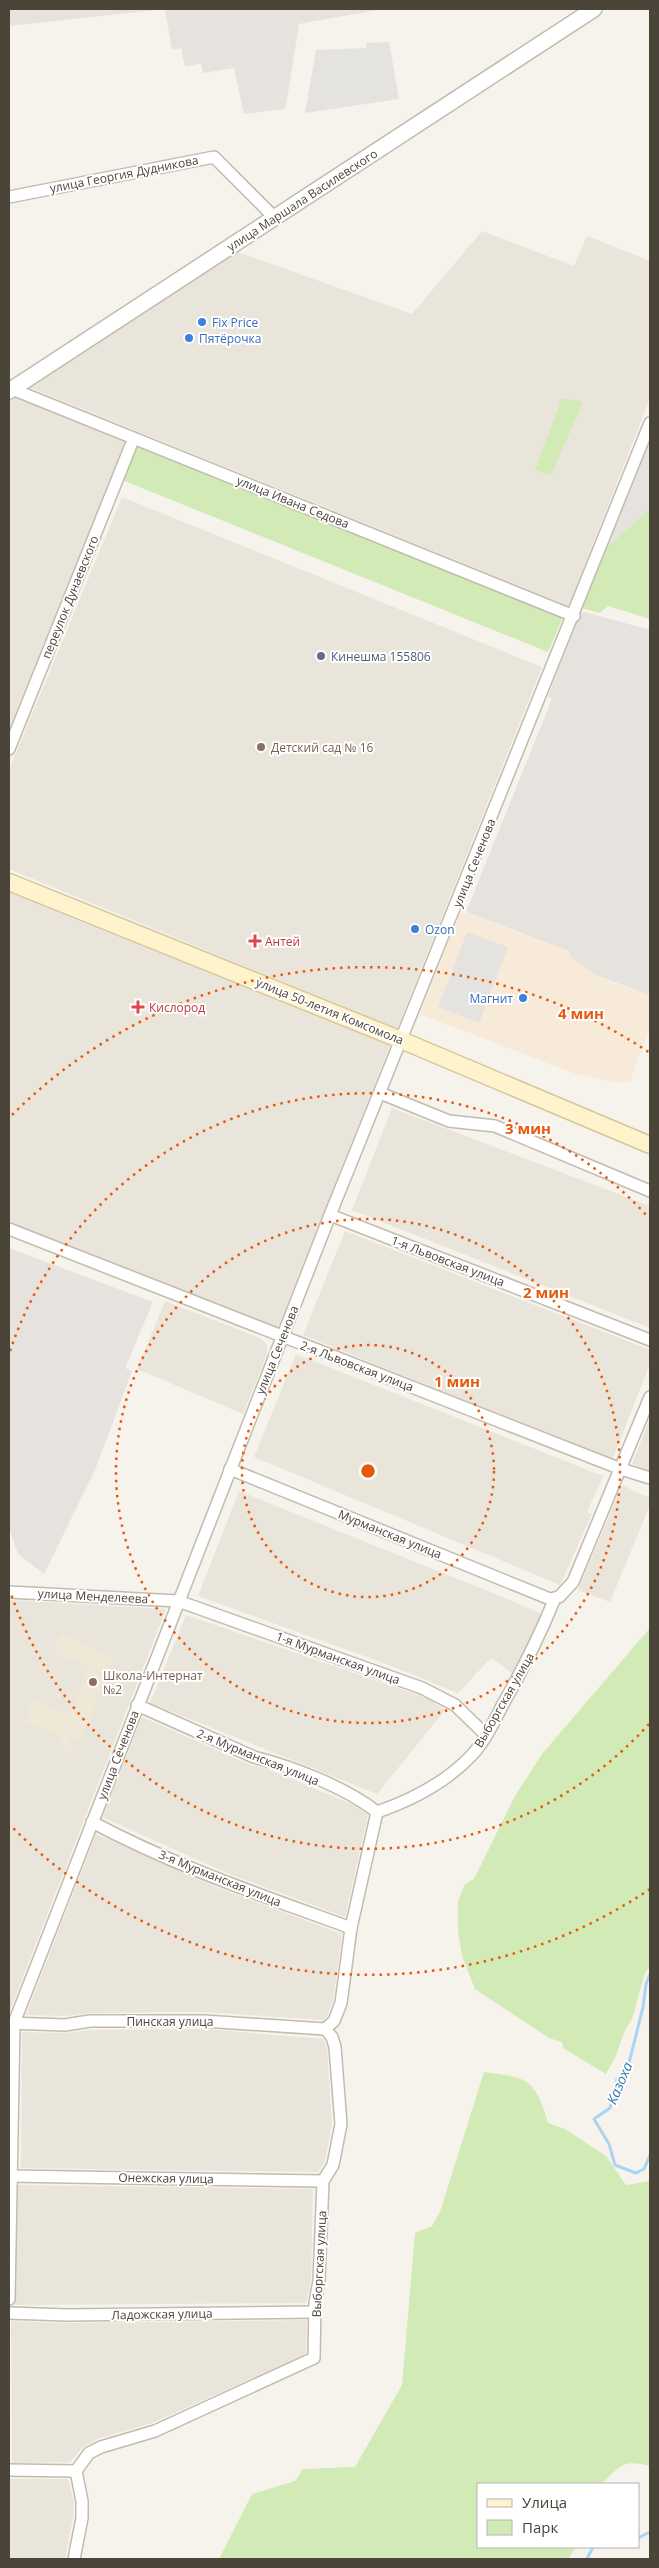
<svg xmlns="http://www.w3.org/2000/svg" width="659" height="2568" font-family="'Open Sans',sans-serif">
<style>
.residential{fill:#eae5da}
.commercial{fill:#f7ead8}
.industrial{fill:#e6e2dd}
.education{fill:#efe8d6}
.green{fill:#d2eab5}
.parking{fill:#e5e3e0}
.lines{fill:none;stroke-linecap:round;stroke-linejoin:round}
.stream{stroke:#a9d4f2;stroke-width:3}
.minor-casing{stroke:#c2bbae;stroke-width:14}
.tertiary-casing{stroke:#c2bbae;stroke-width:18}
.secondary-casing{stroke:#d6c79b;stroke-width:19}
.minor{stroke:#fff;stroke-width:11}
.tertiary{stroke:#fff;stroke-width:15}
.secondary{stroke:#fff3cd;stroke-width:16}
.ring{fill:none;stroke:#e8590c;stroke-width:2.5;stroke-dasharray:2.5 5}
.shop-dot{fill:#3f7fe0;stroke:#fff;stroke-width:2}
.service-dot{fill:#5c6f8a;stroke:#fff;stroke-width:2}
.education-dot{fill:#8d6e63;stroke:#fff;stroke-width:2}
.health-dot{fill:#e0444e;stroke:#fff;stroke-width:2}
.labels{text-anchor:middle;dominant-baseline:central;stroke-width:4;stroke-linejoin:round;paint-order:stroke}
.street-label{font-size:12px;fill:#4b4439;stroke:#fff}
.shop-label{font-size:12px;fill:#366cbe;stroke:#fff;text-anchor:start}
.service-label{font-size:12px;fill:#4e5e75;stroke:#fff;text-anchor:start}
.education-label{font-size:12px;fill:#785e54;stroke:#fff;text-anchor:start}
.health-label{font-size:12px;fill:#be3a42;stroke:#fff;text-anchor:start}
.water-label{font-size:14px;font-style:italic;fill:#2e7ab2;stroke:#fff}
.centre{fill:#e8590c;stroke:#fff;stroke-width:2.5}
.ring-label{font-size:15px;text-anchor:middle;font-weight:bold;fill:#e8590c;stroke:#fff;stroke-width:4;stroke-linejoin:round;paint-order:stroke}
</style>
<rect width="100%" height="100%" fill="#f6f3ec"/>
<g class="residential">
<polygon points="482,231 574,266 587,236 650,261 650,398 569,606 26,386 235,251 412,314"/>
<polygon points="12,396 125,442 9,731 9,399"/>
<polygon points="122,497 542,667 397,1029 9,869 9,770"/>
<polygon points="9,892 391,1043 277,1330 9,1224"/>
<polygon points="392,1108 650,1206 650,1328 352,1210"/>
<polygon points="345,1231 650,1350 650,1364 612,1460 303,1335"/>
<polygon points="165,1301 260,1338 267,1345 267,1354 243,1414 137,1369"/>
<polygon points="296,1354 603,1476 587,1512 592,1514 560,1585 254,1457"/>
<polygon points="650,1418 650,1471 632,1464"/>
<polygon points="622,1485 650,1498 650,1505 610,1602 578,1590"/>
<polygon points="239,1491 503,1597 544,1615 512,1673 491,1658 458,1693 389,1665 198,1596"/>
<polygon points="9,1600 166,1609 9,2013"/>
<polygon points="186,1615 427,1698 445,1710 377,1794 150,1703"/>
<polygon points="142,1717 250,1765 265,1768 356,1806 368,1815 345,1917 227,1873 102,1817"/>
<polygon points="96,1834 221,1889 342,1934 333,2001 327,2016 323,2020 204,2012 90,2013 65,2016 26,2015"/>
<polygon points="204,2029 324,2039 327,2049 332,2124 325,2161 318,2172 21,2168 22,2032 65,2033 90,2030"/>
<polygon points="18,2185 313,2189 311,2280 306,2303 12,2305"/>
<polygon points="307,2320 306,2354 152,2423 97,2439 83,2447 70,2462 12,2463 11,2321 67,2323"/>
<polygon points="9,2479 68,2479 74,2502 73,2517 65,2559 9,2559"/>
</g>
<polygon class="commercial" points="461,911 570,952 603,979 650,995 650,1026 630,1082 615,1082 576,1074 420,1014"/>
<g class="industrial">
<polygon points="9,9 382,9 299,24 286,106 284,109 244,114 234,68 203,73 201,63 185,67 181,48 172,50 165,9 9,26"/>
<polygon points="650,438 650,509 607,547"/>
<polygon points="581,611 650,630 650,995 598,976 571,957 569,951 466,912 552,699 548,696"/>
<polygon points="9,1248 153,1302 125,1368 132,1371 95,1470 44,1574 18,1554 9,1528"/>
</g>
<polygon class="education" points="60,1634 114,1658 80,1741 69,1737 73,1754 65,1750 59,1735 25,1721 34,1699 70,1715 88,1666 54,1652"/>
<g class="green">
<polygon points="562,398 583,402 551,475 535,470"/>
<polygon points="136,446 563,617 548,652 122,480"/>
<polygon points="650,509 650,619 608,606 600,613 581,608 607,547"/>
<polygon points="650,1628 650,1966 645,1973 632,2019 625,2030 616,2056 606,2074 563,2048 562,2042 549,2038 475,1989 462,1956 458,1931 458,1901 465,1884 474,1879 515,1796 542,1754"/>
<path d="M484,2072C528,2078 535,2078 548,2123L565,2129L606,2156L626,2185L650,2181V2466C624,2459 620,2465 602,2484H478V2547H576L568,2559H219L252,2494L295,2481L303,2469L355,2467L402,2385L415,2233L432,2226L440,2212Z"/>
</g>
<g class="parking">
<polygon points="389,42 399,99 305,113 316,50 366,48 366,43"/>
<polygon points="467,932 508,947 479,1023 438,1007"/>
</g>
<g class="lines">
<g class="stream">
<polyline points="650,1974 646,1984 643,2007 628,2067 617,2079 610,2108 594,2119 609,2144 615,2165 636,2173 644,2169 650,2155"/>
<polyline points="638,2538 650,2532"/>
<polyline points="587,2559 593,2547"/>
</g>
<defs>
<g id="minor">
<polyline points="9,197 214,157 275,218"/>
<polyline points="12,389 574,616"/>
<polyline points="9,749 131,445"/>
<polyline points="380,1093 449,1121 495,1126 650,1191"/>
<polyline points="330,1215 650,1340"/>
<polyline points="9,1229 621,1469 650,1478"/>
<polyline points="230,1469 550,1599 559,1597 573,1582 650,1397"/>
<polyline points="9,1592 178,1601 422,1688 455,1705 486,1735"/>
<path d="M137,1705L254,1757C293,1767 345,1787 377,1812"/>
<path d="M377,1812C412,1800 445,1783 471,1756C485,1741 494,1722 503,1704C523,1669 540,1635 555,1598"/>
<path d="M92,1822C174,1866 264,1896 351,1928"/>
<polyline points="9,2023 65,2025 90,2021 204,2021 325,2029"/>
<polyline points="325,2029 334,2021 341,2003 351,1928 377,1812"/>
<polyline points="9,2176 323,2181"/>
<polyline points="9,2299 14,2023 330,1215 650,423"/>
<polyline points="9,2313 67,2315 315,2312"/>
<polyline points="9,2470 76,2471"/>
<polyline points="76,2471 89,2453 101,2447 155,2431 314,2358 315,2302 319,2281 323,2181 333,2165 341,2124 335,2047 332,2037 325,2029"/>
<polyline points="74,2559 82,2518 82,2501 76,2471"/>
</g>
<polyline id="tertiary" points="9,391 594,9"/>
<polyline id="secondary" points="9,882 401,1040 650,1145"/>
</defs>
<use href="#minor" class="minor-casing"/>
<use href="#tertiary" class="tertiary-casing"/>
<use href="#secondary" class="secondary-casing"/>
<use href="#minor" class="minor"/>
<use href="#tertiary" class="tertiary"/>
<use href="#secondary" class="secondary"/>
</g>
<g class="ring">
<circle cx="368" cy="1471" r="126"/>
<circle cx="368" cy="1471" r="252"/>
<path d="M649 1724A378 378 0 0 1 10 1591M10 1351A378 378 0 0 1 649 1218"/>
<path d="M650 1889A504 504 0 0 1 12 1827M12 1115A504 504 0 0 1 650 1053"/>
</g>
<g class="shop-dot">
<circle cx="202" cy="322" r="5"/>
<circle cx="189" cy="338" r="5"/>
<circle cx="415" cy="929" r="5"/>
<circle cx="523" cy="998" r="5"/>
</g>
<circle class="service-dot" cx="321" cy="656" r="5"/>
<g class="education-dot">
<circle cx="261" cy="747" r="5"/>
<circle cx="93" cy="1682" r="5"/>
</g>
<g class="health-dot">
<path d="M252.5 933.5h5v5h5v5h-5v5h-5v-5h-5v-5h5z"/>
<path d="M135.5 999.5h5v5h5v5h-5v5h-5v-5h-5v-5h5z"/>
</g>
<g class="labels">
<g class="street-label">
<text transform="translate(124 174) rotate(-11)">улица Георгия Дудникова</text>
<text transform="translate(302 200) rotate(-33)">улица Маршала Василевского</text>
<text transform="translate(293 502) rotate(22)">улица Ивана Седова</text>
<text transform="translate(70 597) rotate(-68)">переулок Дунаевского</text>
<text transform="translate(474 863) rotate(-68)">улица Сеченова</text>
<text transform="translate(330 1011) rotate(22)">улица 50-летия Комсомола</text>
<text transform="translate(448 1261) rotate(21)">1-я Львовская улица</text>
<text transform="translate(277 1350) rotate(-68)">улица Сеченова</text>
<text transform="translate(357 1366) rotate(21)">2-я Львовская улица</text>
<text transform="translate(390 1534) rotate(22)">Мурманская улица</text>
<text transform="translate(93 1596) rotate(3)">улица Менделеева</text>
<text transform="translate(338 1658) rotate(20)">1-я Мурманская улица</text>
<text transform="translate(504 1700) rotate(-60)">Выборгская улица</text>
<text transform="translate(118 1755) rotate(-69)">улица Сеченова</text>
<text transform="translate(258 1757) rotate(22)">2-я Мурманская улица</text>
<text transform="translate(220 1878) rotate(22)">3-я Мурманская улица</text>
<text x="170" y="2021">Пинская улица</text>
<text transform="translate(166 2178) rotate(1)">Онежская улица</text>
<text transform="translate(319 2264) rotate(-87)">Выборгская улица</text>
<text transform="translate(162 2314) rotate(-1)">Ладожская улица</text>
</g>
<g class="shop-label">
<text x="212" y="322">Fix Price</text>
<text x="199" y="338">Пятёрочка</text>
<text x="425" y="929">Ozon</text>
<text x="513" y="998" text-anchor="end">Магнит</text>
</g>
<g class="service-label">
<text x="331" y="656">Кинешма 155806</text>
</g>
<g class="education-label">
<text x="271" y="747">Детский сад № 16</text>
<text x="103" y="1675">Школа-Интернат<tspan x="103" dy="14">№2</tspan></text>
</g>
<g class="health-label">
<text x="265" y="941">Антей</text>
<text x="149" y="1007">Кислород</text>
</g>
<g class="water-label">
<text transform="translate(619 2083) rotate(-67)">Казоха</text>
</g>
</g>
<circle cx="368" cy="1471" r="8" class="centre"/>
<g class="ring-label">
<text x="581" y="1019">4 мин</text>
<text x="528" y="1134">3 мин</text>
<text x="546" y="1298">2 мин</text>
<text x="457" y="1387">1 мин</text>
</g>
<rect width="659" height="2568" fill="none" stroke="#4b4439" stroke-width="20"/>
<rect x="477" y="2483" width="162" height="65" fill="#ffffff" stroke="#b7b4b0"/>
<rect x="487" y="2499" width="25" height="8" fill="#fff3cd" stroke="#b7b4b0"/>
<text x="522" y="2508" font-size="15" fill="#4b4439">Улица</text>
<rect x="487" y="2520" width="25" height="15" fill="#d2eab5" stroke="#b7b4b0"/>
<text x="522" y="2533" font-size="15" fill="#4b4439">Парк</text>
</svg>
